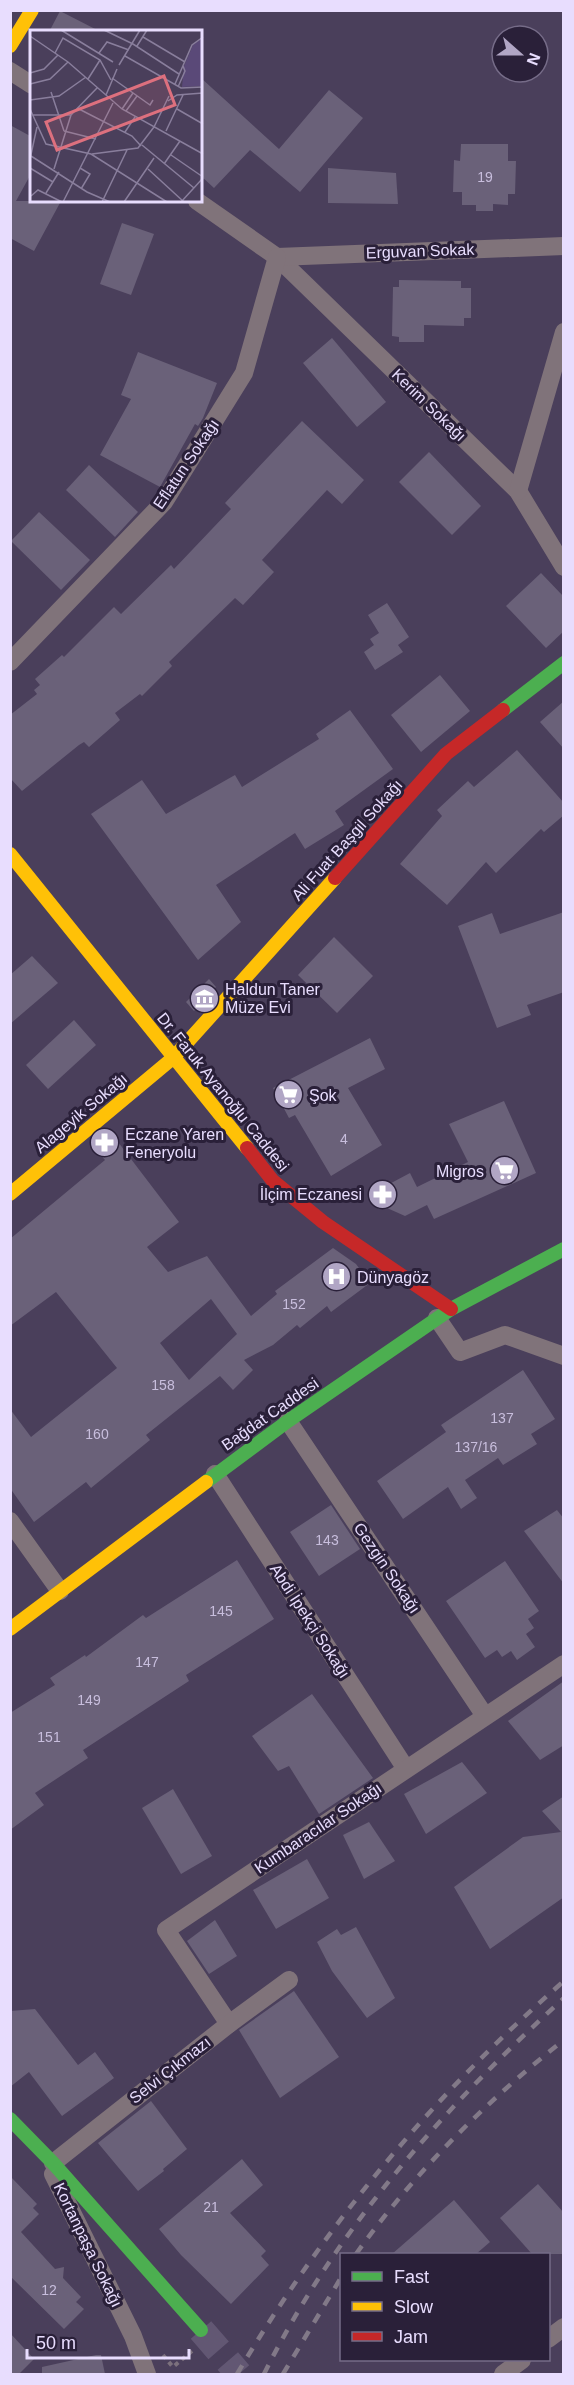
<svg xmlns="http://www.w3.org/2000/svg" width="574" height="2385" font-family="Arial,sans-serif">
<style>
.building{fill:#6a6179;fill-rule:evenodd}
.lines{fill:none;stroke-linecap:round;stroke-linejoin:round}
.secondary-tunnel{stroke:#625773;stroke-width:27;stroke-dasharray:27 14;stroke-linecap:butt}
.path{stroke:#7c717d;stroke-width:4;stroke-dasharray:4.5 4.5;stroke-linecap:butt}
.street{stroke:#80737a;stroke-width:18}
.fast{stroke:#4caf50;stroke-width:14}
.slow{stroke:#ffc107;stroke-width:14}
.jam{stroke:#c62828;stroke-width:14}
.rail{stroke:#827988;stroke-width:4.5;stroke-dasharray:10 10;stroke-linecap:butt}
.labels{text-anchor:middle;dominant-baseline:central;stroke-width:6;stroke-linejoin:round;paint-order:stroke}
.number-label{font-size:14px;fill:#c8bedd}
.street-label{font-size:16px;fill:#e8ddfe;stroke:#2a2039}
.poi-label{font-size:16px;fill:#e8ddfe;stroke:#2a2039;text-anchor:start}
.inset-road{fill:none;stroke:#897e9c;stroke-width:1.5}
.view{fill:#dd707e;fill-opacity:0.15;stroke:#dd707e;stroke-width:3}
.inset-edge{fill:none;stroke:#e8ddfe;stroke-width:3}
</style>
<rect width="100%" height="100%" fill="#4a3f5b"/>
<g class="building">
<polygon points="60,11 101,32 49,32"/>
<polygon points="201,78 279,149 329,90 363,118 300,192 250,150 214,188 201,176"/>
<polygon points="10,125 32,137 32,172 16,201 61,201 34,251 10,238"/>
<polygon points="461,144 508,144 508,161 516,161 515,194 508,194 508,205 493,204 493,211 476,211 476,205 462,205 462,192 453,192 454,160 460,161"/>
<polygon points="328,168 396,173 398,204 328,203"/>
<polygon points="122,223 154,234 131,295 100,284"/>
<polygon points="399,280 461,281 461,288 471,288 471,318 464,318 464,326 424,325 424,342 399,342 399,337 392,336 393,287 399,287"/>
<polygon points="332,338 386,402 357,427 303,363"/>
<polygon points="138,352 217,383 203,418 198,426 195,424 160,487 100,455 131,399 121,395"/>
<polygon points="302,421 364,480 342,504 327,490 262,560 274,572 243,605 235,598 169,662 172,666 142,696 140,694 115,713 120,720 89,747 84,742 79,745 22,791 10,778 10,715 37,694 34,690 40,685 35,679 62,655 64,657 114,607 121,614 171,565 174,569 231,509 225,503"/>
<polygon points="429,452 481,506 452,535 399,482"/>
<polygon points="89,465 138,512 115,537 66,490"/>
<polygon points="39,512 90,560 61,590 11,541"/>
<polygon points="541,573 564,597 564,631 546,648 506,606"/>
<polygon points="387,603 409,637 398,645 403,652 375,670 364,652 374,645 370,639 379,633 368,615"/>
<polygon points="440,675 470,711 421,752 391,715"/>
<polygon points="564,701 564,749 540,722"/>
<polygon points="350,710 393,769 335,811 344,825 305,849 295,833 216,885 241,922 198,960 91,814 142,780 166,814 235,775 242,787 319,739 316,734"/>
<polygon points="517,750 564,803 564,815 544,832 541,829 496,873 486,862 447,905 400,864 442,816 437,810 468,781 474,787"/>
<polygon points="564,912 564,992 527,1005 531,1015 497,1028 458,926 492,913 500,934"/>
<polygon points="334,937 373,976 337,1013 298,975"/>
<polygon points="32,956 58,983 10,1024 10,975"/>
<polygon points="209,979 216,987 194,1011 186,1002"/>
<polygon points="74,1020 96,1045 48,1089 26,1065"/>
<polygon points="370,1038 385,1069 348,1088 382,1145 331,1176 295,1115 289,1118 273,1088"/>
<polygon points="504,1101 536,1173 434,1219 427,1205 405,1216 387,1208 378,1190 410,1173 417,1187 468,1162 449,1124"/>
<path d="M115,1138L179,1222L147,1247L168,1272L207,1256L251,1316L277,1294L275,1291L333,1248L356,1264L370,1283L331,1312L327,1306L300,1328L297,1325L273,1345L244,1360L253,1370L233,1390L220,1376L146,1435L150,1440L91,1488L86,1482L34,1522L10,1488V1409L31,1437L117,1368L56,1292L10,1326V1239L105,1160L98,1152ZM211,1299L237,1334L189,1380L160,1343Z"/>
<polygon points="523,1370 555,1419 531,1434 537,1444 503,1465 498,1458 465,1480 477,1498 461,1509 448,1487 403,1519 377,1481 446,1432 441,1425"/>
<polygon points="331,1505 360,1549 319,1576 290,1532"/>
<polygon points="557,1510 564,1519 564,1584 524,1531"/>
<polygon points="237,1560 274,1619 186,1675 189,1681 83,1750 88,1758 35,1793 44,1805 10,1830 10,1713 55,1685 50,1678 85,1655 86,1657 143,1615 146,1618"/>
<polygon points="505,1561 539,1611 528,1619 534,1628 526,1634 535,1647 517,1660 511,1651 502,1657 497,1650 485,1658 446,1601"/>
<polygon points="564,1681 564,1745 540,1760 508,1721"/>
<polygon points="312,1694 373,1778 319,1814 289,1766 278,1771 252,1736"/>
<polygon points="462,1762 487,1793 426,1834 404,1794"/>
<polygon points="173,1789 212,1856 181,1874 142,1808"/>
<polygon points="564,1796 564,1897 490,1949 454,1887 523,1837 561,1832 542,1811"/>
<polygon points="369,1822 395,1861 364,1879 343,1835"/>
<polygon points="307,1859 329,1898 276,1929 253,1890"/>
<polygon points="215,1920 237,1956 209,1974 187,1941"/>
<polygon points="356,1927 395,1998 367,2018 332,1971 317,1942 337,1929 341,1935"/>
<polygon points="294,1991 339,2057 280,2098 239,2030"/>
<polygon points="35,2009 78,2065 95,2052 114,2078 62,2116 29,2072 10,2087 10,2011"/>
<polygon points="151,2101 187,2149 163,2169 164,2171 138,2191 98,2143"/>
<polygon points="242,2159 263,2185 230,2213 266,2251 261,2256 269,2265 231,2304 181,2255 159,2229"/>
<polygon points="10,2176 37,2204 33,2208 39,2214 21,2232 55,2269 64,2267 63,2278 81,2297 76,2302 84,2309 64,2329 10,2276"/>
<polygon points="538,2184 564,2213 564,2254 532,2254 500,2218"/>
<polygon points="454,2200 490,2242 476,2254 392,2254"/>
<polygon points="10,2333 34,2359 19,2374 10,2374"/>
<polygon points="96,2355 101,2355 105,2374 42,2374 42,2367"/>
</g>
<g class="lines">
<polyline class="secondary-tunnel" points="201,2330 239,2374"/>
<polyline class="path" points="163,2355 173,2367 192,2351"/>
<g class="street">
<polyline points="10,71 32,85"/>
<polyline points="197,201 277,257 518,491 564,567"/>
<polyline points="277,257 564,246"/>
<polyline points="518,491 564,332"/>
<polyline points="10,662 164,502 244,373 277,257"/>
<polyline points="437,1318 460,1352 505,1335 564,1356"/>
<polyline points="288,1421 485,1716"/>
<polyline points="215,1474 406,1769"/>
<polyline points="10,1521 60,1591"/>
<polyline points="229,2024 166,1930 564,1664"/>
<polyline points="53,2163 229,2024 289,1980"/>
<polyline points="53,2174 133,2336 147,2374"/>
<polyline points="548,2339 564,2327"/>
<polyline points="503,2374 522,2360"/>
</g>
<g class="fast">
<polyline points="503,710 564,663"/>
<polyline points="206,1482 288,1421 451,1309 564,1249"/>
<polyline points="10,2119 53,2163 201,2330"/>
</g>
<g class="slow">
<polyline points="10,46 32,10"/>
<polyline points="10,854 247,1148"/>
<polyline points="10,1194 173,1058 335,878"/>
<polyline points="10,1629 206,1482"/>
</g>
<g class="jam">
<polyline points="335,878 446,754 503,710"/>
<polyline points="247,1148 273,1181 323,1222 451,1309"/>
</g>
<g class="rail">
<path d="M356,2254C414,2173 485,2102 564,2040"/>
<path d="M237,2374C327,2223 431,2097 564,1981"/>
<path d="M264,2374C336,2229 444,2107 564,1998"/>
<polyline points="283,2374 342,2276"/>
</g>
</g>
<defs>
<symbol id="museum-disc" viewBox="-11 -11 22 22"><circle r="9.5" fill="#b1a6c5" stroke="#2a2039"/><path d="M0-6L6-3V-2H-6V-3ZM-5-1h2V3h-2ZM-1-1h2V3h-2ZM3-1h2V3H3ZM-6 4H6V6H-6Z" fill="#fff"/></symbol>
<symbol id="supermarket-disc" viewBox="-11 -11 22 22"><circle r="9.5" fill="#b1a6c5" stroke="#2a2039"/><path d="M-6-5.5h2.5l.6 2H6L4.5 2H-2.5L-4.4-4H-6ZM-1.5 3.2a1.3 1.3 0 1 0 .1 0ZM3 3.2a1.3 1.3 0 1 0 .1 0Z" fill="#fff"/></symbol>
<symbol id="pharmacy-disc" viewBox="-11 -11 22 22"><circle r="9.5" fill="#b1a6c5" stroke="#2a2039"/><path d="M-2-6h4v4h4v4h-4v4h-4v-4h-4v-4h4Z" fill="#fff"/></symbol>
<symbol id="hospital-disc" viewBox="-11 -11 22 22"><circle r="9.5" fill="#b1a6c5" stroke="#2a2039"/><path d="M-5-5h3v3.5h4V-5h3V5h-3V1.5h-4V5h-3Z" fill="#fff"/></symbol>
</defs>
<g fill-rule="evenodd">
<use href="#museum-disc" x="188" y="982" width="33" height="33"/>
<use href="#supermarket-disc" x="272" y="1078" width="33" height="33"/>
<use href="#pharmacy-disc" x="88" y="1126" width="33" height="33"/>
<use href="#supermarket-disc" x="488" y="1154" width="33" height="33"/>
<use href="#pharmacy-disc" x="366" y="1178" width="33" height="33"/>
<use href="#hospital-disc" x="320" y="1260" width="33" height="33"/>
</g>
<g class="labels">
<g class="number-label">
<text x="485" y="177">19</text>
<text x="344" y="1139">4</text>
<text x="294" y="1304">152</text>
<text x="163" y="1385">158</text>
<text x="502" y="1418">137</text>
<text x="97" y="1434">160</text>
<text x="476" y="1447">137/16</text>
<text x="327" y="1540">143</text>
<text x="221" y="1611">145</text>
<text x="147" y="1662">147</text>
<text x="89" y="1700">149</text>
<text x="49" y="1737">151</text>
<text x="211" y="2207">21</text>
<text x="49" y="2290">12</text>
</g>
<g class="street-label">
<text transform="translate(420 251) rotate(-2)">Erguvan Sokak</text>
<text transform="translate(429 405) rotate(44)">Kerim Sokağı</text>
<text transform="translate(186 464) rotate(-56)">Eflatun Sokağı</text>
<text transform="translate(347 840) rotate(-48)">Ali Fuat Başgil Sokağı</text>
<text transform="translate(223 1092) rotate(51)">Dr. Faruk Ayanoğlu Caddesi</text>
<text transform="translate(81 1113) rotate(-40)">Alageyik Sokağı</text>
<text transform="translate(270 1414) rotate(-35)">Bağdat Caddesi</text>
<text transform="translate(387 1568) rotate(56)">Gezgin Sokağı</text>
<text transform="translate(310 1621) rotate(57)">Abdi İpekçi Sokağı</text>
<text transform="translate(318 1828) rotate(-34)">Kumbaracılar Sokağı</text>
<text transform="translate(170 2070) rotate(-38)">Selvi Çıkmazı</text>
<text transform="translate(88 2245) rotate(64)">Kortanpaşa Sokağı</text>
</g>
<g class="poi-label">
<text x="225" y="989">Haldun Taner<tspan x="225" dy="18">Müze Evi</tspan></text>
<text x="309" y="1095">Şok</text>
<text x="125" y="1134">Eczane Yaren<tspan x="125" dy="18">Feneryolu</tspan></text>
<text x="484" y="1171" text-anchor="end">Migros</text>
<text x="362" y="1194" text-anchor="end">İlçim Eczanesi</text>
<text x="357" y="1277">Dünyagöz</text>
</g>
</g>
<g transform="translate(30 30)">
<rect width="172" height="172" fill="#4a3f5b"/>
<path d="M172,8V56L152,57L154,36L163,15Z" fill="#5a4978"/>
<path class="inset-road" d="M31,0L83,32M74,0L103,14L149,44M0,6L38,32L92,79L173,124M113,7L155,32M107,16L117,0M25,23L33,8L70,30L81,50M69,23L77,12L99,20M95,26L151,58L173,57M89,35L110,0M0,43L14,39L28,25M82,48L120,75L123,70M58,49L70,30M0,54L20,49L38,32M145,54L162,15L173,7M148,57L155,41L153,36M21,62L34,101M76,65L87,39M0,70L29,66L56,47M138,71L147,65L173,63M47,78L102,106L111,116M0,79L16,114L61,124L137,172M92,79L103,63M147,79L173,94M96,81L107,66M3,85H41M124,97L139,66M34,101L66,109M136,101L153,65M95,102L105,87M112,115L164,158M62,124L108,118L124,97M141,125L173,147M1,126L57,162L80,172M0,129L7,97M134,134L150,111M0,138L23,152M50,138L60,144L51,159M24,139L41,85L67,58M118,139L154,172M16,163L29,142M1,166L8,160L32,172M33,172L83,73M72,172L97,120M94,172L124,128M151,172L173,148"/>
<path class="view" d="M134,46L145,75L27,120L16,92Z"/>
<rect width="172" height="172" class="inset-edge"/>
</g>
<rect width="574" height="2385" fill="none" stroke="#e8ddfe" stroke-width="24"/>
<rect x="340" y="2253" width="210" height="108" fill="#2a2039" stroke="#766c88" stroke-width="1.5"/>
<rect x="352" y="2272" width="30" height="9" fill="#4caf50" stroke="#766c88" stroke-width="1.5"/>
<text x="394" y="2283" font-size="18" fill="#e8ddfe">Fast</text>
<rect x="352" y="2302" width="30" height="9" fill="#ffc107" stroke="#766c88" stroke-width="1.5"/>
<text x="394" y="2313" font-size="18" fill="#e8ddfe">Slow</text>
<rect x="352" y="2332" width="30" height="9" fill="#c62828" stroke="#766c88" stroke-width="1.5"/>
<text x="394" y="2343" font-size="18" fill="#e8ddfe">Jam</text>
<g transform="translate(520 54) rotate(111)"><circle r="28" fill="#2a2039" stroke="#766c88" stroke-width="1.5"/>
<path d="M0-4.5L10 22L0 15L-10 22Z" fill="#b1a6c5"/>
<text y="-9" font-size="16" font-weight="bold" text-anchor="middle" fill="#e8ddfe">N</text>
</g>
<path d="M27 2349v9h162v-9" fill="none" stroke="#e8ddfe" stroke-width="3"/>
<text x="36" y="2349" font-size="18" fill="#e8ddfe" stroke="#2a2039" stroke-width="4.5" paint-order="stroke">50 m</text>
</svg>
